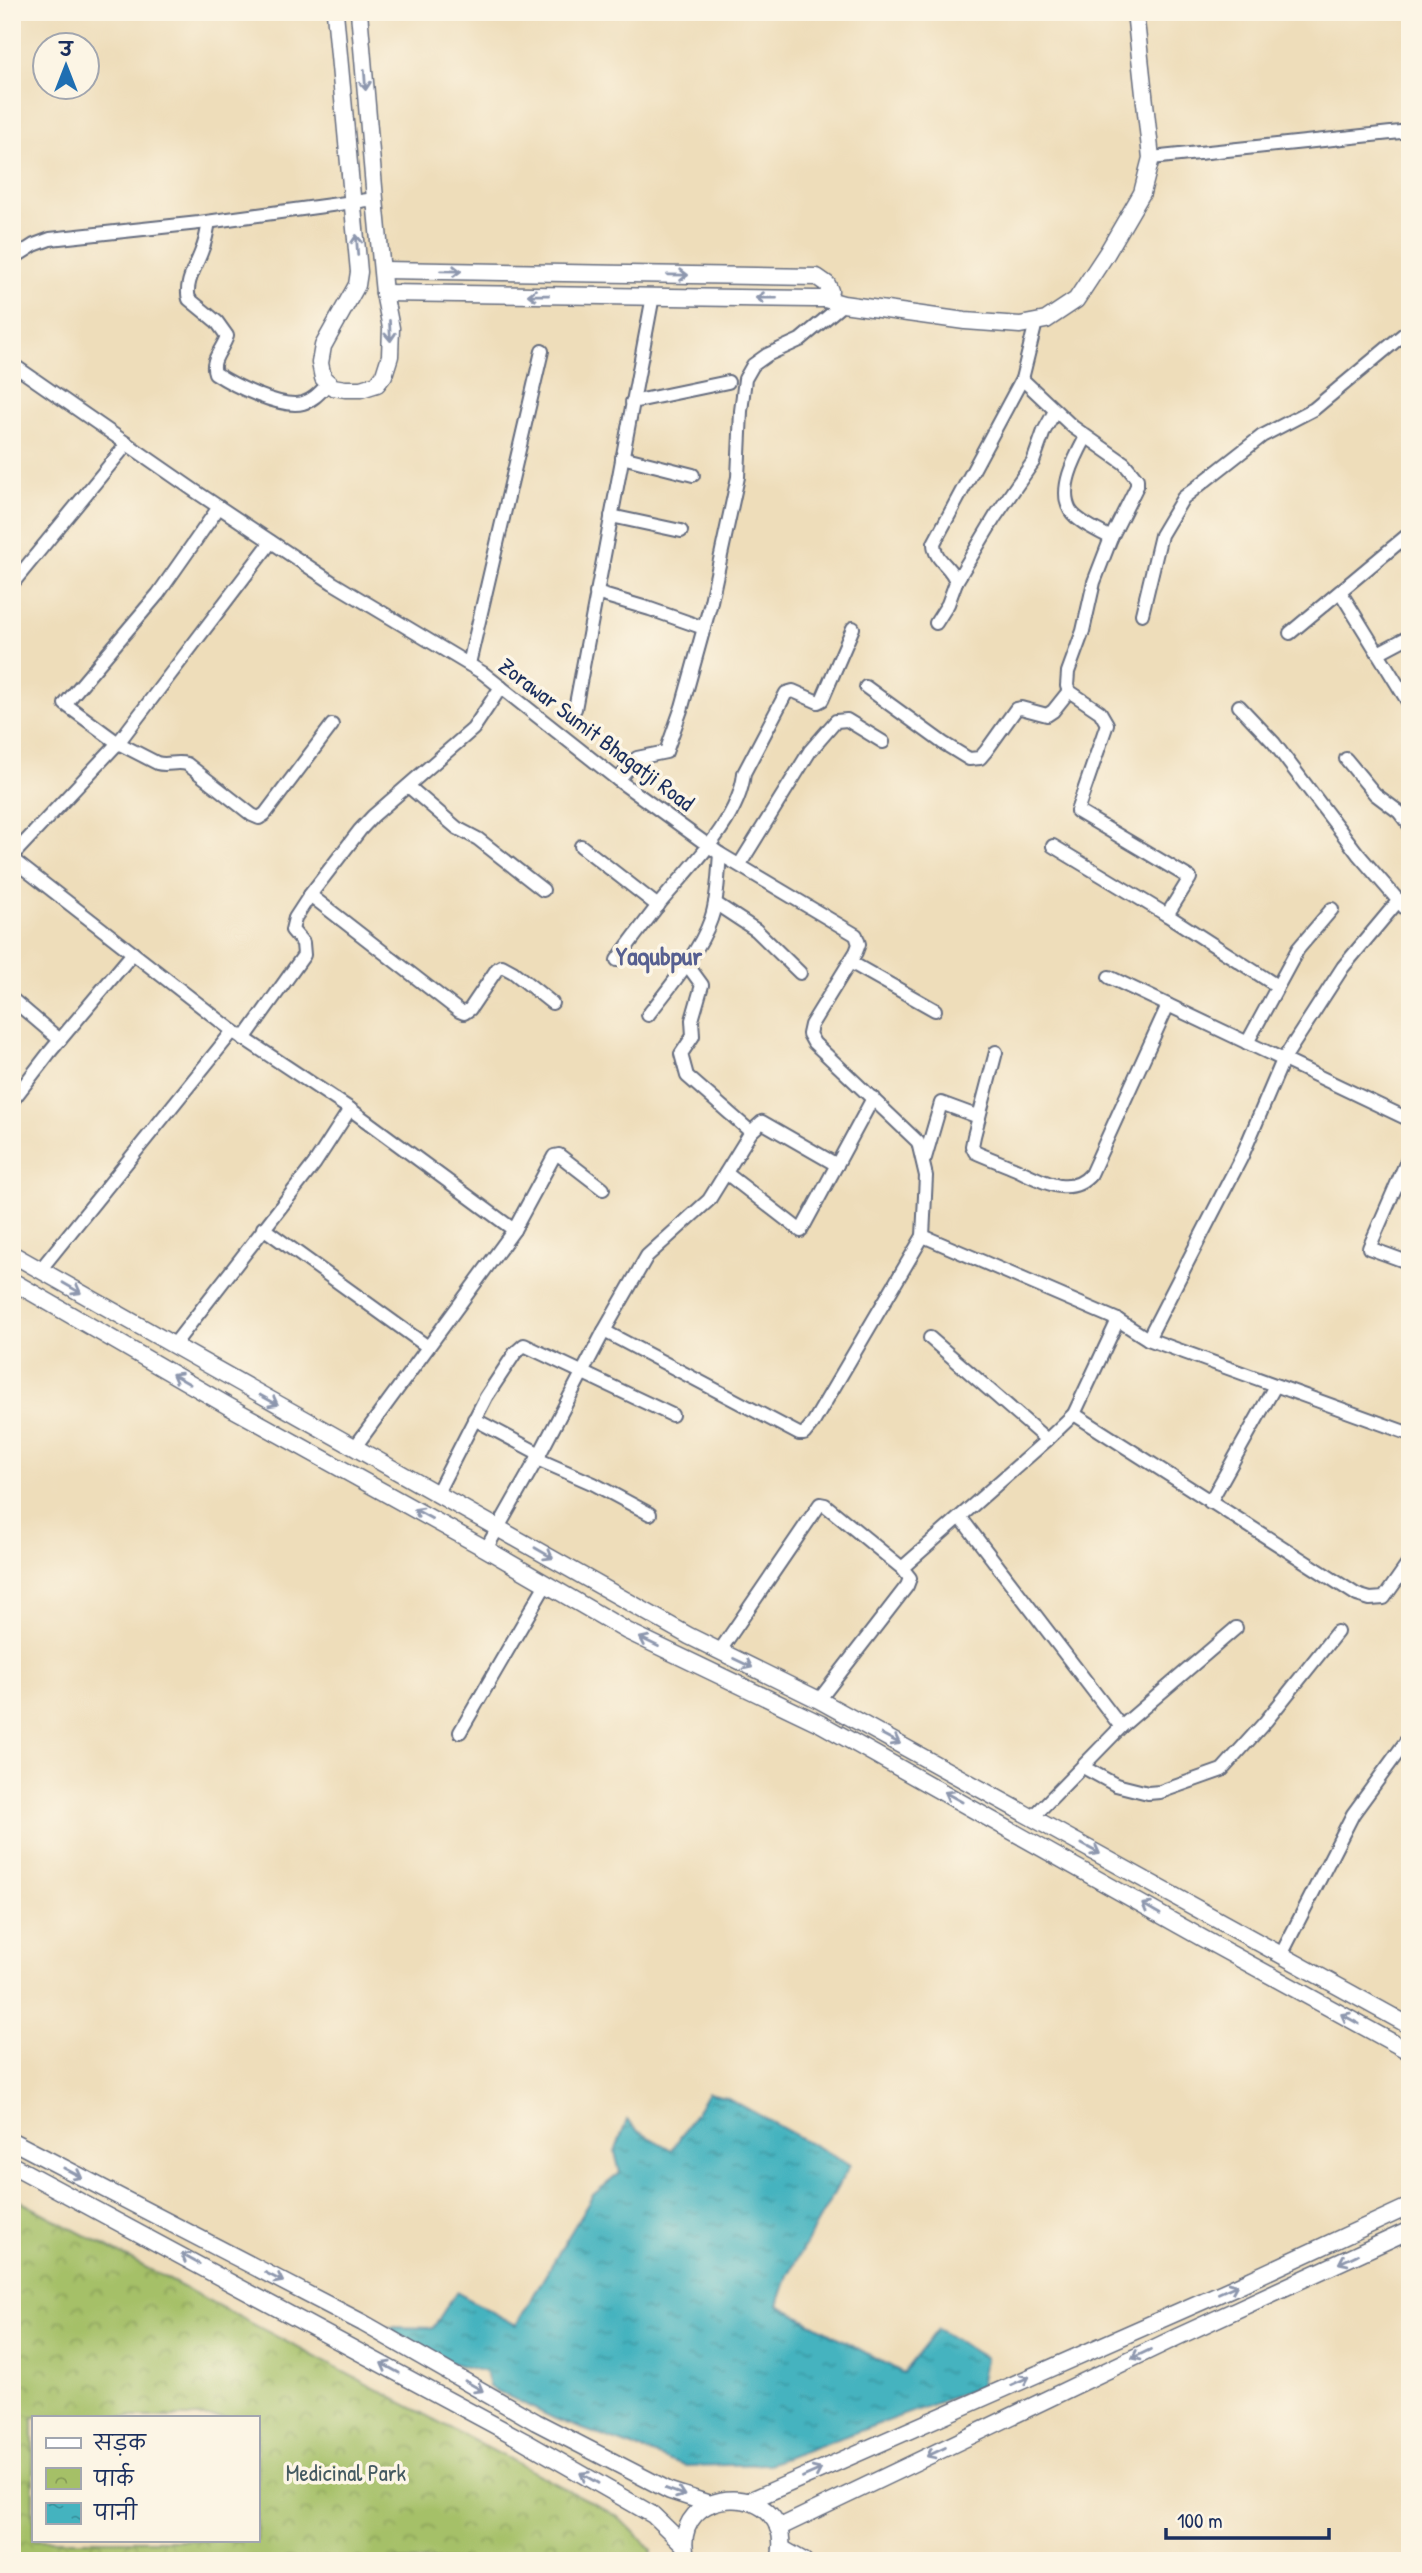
<svg xmlns="http://www.w3.org/2000/svg" width="1422" height="2573" font-family="'Patrick Hand','Playpen Sans Deva',sans-serif">
<style>
.park{fill:url(#park-crowns);stroke:#607862;stroke-width:2;fill-rule:evenodd}
.water{fill:url(#water-ripples);stroke:#30718e;stroke-width:2}
.lines{fill:none;stroke-linecap:round;stroke-linejoin:round}
.minor-casing{stroke:#656c7e;stroke-width:16}
.tertiary-casing{stroke:#656c7e;stroke-width:19}
.minor{stroke:#fff;stroke-width:12}
.tertiary{stroke:#fff;stroke-width:16}
.oneway{stroke:#8d97ae}
.labels{text-anchor:middle;dominant-baseline:central;stroke-width:7;stroke-linejoin:round;paint-order:stroke}
.street-label{font-size:23px;fill:#1b2f5e;stroke:#fcf5e5}
.park-label{font-size:23px;fill:#445a61;stroke:#fcf5e5}
.quarter-label{font-size:26px;font-weight:bold;fill:#576091;stroke:#fcf5e5}
</style>
<defs>
<pattern id="park-crowns" width="20" height="18" patternUnits="userSpaceOnUse" patternTransform="scale(1.75)"><rect width="20" height="18" fill="#a5c067"/><path d="M2 6a3 3 0 1 1 6 0M12 15a3 3 0 1 1 6 0" fill="none" stroke="#869c58"/></pattern>
<pattern id="water-ripples" width="26" height="14" patternUnits="userSpaceOnUse" patternTransform="scale(1.75)"><rect width="26" height="14" fill="#44b3bf"/><path d="M2 4q2-2 4 0t4 0M15 11q2-2 4 0t4 0" fill="none" stroke="#38929e"/></pattern>
</defs>
<rect width="100%" height="100%" fill="#fcf5e5"/>
<filter id="ink" filterUnits="userSpaceOnUse"><feTurbulence type="fractalNoise" baseFrequency=".0143" numOctaves="2"/><feDisplacementMap in="SourceGraphic" scale="14" xChannelSelector="R" yChannelSelector="G"/><feConvolveMatrix kernelMatrix="1 2 1 2 8 2 1 2 1" color-interpolation-filters="sRGB"/></filter>
<filter id="wash" filterUnits="userSpaceOnUse"><feTurbulence type="fractalNoise" baseFrequency=".00686" numOctaves="4" result="noise"/><feDisplacementMap in="SourceGraphic" scale="28" xChannelSelector="R" yChannelSelector="G"/><feGaussianBlur stdDeviation="1.57" result="paint"/><feColorMatrix in="noise" values="0 0 0 0 0 0 0 0 0 0 0 0 0 0 0 0 0 1.4 0 .05"/><feComposite in="paint" operator="in"/></filter>
<g filter="url(#wash)">
<rect width="100%" height="100%" fill="#eeddba"/>
<path class="park" d="M12,2197L619,2517L652,2550L651,2561H12ZM33,2417H257V2540H33Z"/>
<polygon class="water" points="708,2093 726,2097 850,2165 788,2275 778,2305 903,2373 938,2329 985,2358 980,2387 769,2464 685,2466 555,2419 489,2387 485,2372 417,2353 389,2327 433,2328 456,2292 516,2325 593,2195 620,2173 615,2152 627,2120 638,2131 672,2150"/>
</g>
<g filter="url(#ink)">
<g class="lines">
<defs>
<g id="minor">
<polyline points="1151,158 1410,131"/>
<path d="M209,222C207,231 206,241 202,250C197,265 184,283 189,299L217,322L227,336C223,349 210,360 215,373C233,385 281,409 303,403C314,400 321,391 329,383"/>
<polyline points="12,259 34,245 50,239 199,223 375,199"/>
<polyline points="12,364 195,491 333,583 483,673 618,780 720,854 856,935 859,944 856,952 811,1025 809,1034 814,1043 918,1142 926,1176 923,1236 813,1423 804,1434 799,1434 604,1331"/>
<polyline points="1022,379 1073,427 1124,463 1137,479 1137,486 1111,538 1094,582 1083,631 1068,672 1067,686 1069,691 1100,712 1107,724 1077,811 1190,878 1167,915"/>
<polyline points="632,402 728,382"/>
<path d="M1086,437C1076,456 1058,488 1070,510C1077,522 1099,531 1111,538"/>
<polyline points="622,457 693,475"/>
<path d="M219,507L158,594L65,704L118,743L157,763C167,766 176,761 187,764L252,815L259,818L265,814L332,725"/>
<polyline points="611,516 681,531"/>
<polyline points="956,582 995,517 1033,462 1044,431 1055,411"/>
<polyline points="12,584 127,444"/>
<polyline points="596,593 650,609 704,628"/>
<polyline points="1341,593 1410,705"/>
<polyline points="1142,614 1161,535 1183,498 1262,436 1314,409 1410,329"/>
<path d="M936,623L948,604L956,582C952,566 934,561 934,543L1022,379L1036,322"/>
<polyline points="1290,633 1410,533"/>
<polyline points="1378,653 1410,636"/>
<polyline points="469,664 542,351"/>
<polyline points="866,687 943,743 969,759 980,758 986,751 1016,709 1021,708 1047,715 1053,711 1069,691"/>
<polyline points="1239,706 1274,743 1358,854 1410,914"/>
<polyline points="575,709 653,296"/>
<polyline points="1346,759 1375,794 1399,812 1410,826"/>
<polyline points="618,780 637,758 666,752 682,707 710,606 738,477 741,411 745,379 753,365 767,355 800,340 843,304"/>
<polyline points="408,786 457,828 478,839 543,890"/>
<polyline points="581,846 658,906"/>
<polyline points="1053,846 1167,915 1277,986"/>
<polyline points="12,856 118,743 271,542"/>
<polyline points="12,859 233,1031 350,1109 514,1230"/>
<polyline points="740,864 810,751 836,721 847,720 883,742"/>
<polyline points="310,895 459,1011 464,1013 470,1009 497,969 502,966 513,972 552,1003"/>
<polyline points="715,903 756,930 800,973"/>
<path d="M617,960C631,941 645,922 660,903C689,868 740,820 744,773L786,693L793,691L818,702L822,700L853,628"/>
<polyline points="850,962 935,1010"/>
<polyline points="1109,977 1410,1120"/>
<polyline points="12,999 60,1040"/>
<path d="M648,1015C669,988 700,951 711,919C718,899 718,875 720,854"/>
<polyline points="244,1039 304,955 303,943 292,930 295,918 310,895 360,830 373,816 473,729 501,687"/>
<polyline points="1247,1043 1298,949 1332,909"/>
<path d="M996,1052L974,1136L972,1146L975,1152C988,1158 1002,1163 1016,1169C1040,1180 1070,1199 1091,1174L1168,1005"/>
<polyline points="12,1101 49,1053 133,953"/>
<polyline points="751,1132 762,1122 837,1165"/>
<polyline points="1410,1154 1369,1248 1410,1263"/>
<polyline points="925,1158 941,1103 979,1117"/>
<polyline points="726,1173 801,1231 873,1098"/>
<polyline points="263,1228 428,1347"/>
<polyline points="923,1236 1118,1320 1148,1339 1410,1434"/>
<polyline points="40,1270 233,1031"/>
<polyline points="1148,1339 1242,1156 1283,1060 1343,967 1399,900"/>
<polyline points="173,1346 315,1163 350,1109"/>
<polyline points="1074,1414 1118,1320"/>
<polyline points="474,1419 540,1454"/>
<polyline points="1047,1440 1074,1414 1357,1595 1370,1599 1384,1598 1410,1561"/>
<polyline points="355,1447 514,1230 554,1156 559,1155 603,1189"/>
<polyline points="537,1459 594,1484 650,1514"/>
<polyline points="437,1493 486,1397 515,1353 524,1345 672,1415"/>
<polyline points="1210,1502 1275,1386"/>
<polyline points="961,1518 1121,1727"/>
<polyline points="486,1549 537,1459 604,1331 647,1256 709,1200 751,1132 687,1076 681,1054 693,1036 692,1020 702,985 686,963"/>
<polyline points="719,1652 820,1504 825,1505 902,1568"/>
<polyline points="819,1700 907,1586 910,1578 902,1568 1047,1440 930,1338"/>
<polyline points="460,1732 546,1584"/>
<polyline points="1083,1767 1116,1785 1148,1793 1160,1792 1222,1770 1266,1721 1337,1632"/>
<polyline points="1033,1817 1121,1727 1236,1628"/>
<polyline points="1281,1955 1353,1814 1410,1736"/>
</g>
<g id="tertiary">
<polyline points="335,12 359,272 357,285 323,346 320,363 323,378 333,387 345,389 361,389 377,384 384,375 390,356 391,328 384,293 375,199 359,12"/>
<polyline points="383,270 817,277 827,284 830,291 825,299 814,299 384,293"/>
<polyline points="825,299 843,304 965,321 1020,325 1046,320 1076,300 1107,253 1142,193 1151,158 1135,12"/>
<polyline points="12,1254 689,1636 819,1700 1410,2026"/>
<polyline points="12,1281 228,1406 486,1549 627,1631 821,1724 1202,1938 1410,2052"/>
<polyline points="12,2141 363,2323 536,2422 670,2491 710,2504"/>
<polyline points="12,2165 524,2441 653,2515 684,2545"/>
<polyline points="749,2501 1237,2286 1410,2206"/>
<polyline points="778,2528 1177,2337 1410,2230"/>
<polyline points="781,2548 804,2561"/>
<path d="M687,2561C664,2480 800,2478 779,2561"/>
</g>
</defs>
<use href="#minor" class="minor-casing"/>
<use href="#tertiary" class="tertiary-casing"/>
<use href="#minor" class="minor"/>
<use href="#tertiary" class="tertiary"/>
</g>
<defs><path id="oneway-shaft" d="M-6 0H5M1.5-3L5.5 0L1.5 3" fill="none" stroke-width="1.6" stroke-linecap="round" stroke-linejoin="round" transform="scale(1.75)"/></defs>
<g class="oneway">
<use href="#oneway-shaft" transform="translate(365 80) rotate(86)"/>
<use href="#oneway-shaft" transform="translate(357 245) rotate(-94)"/>
<use href="#oneway-shaft" transform="translate(451 271) rotate(1)"/>
<use href="#oneway-shaft" transform="translate(678 275) rotate(1)"/>
<use href="#oneway-shaft" transform="translate(538 295) rotate(-179)"/>
<use href="#oneway-shaft" transform="translate(766 298) rotate(-179)"/>
<use href="#oneway-shaft" transform="translate(390 331) rotate(87)"/>
<use href="#oneway-shaft" transform="translate(72 1288) rotate(30)"/>
<use href="#oneway-shaft" transform="translate(181 1379) rotate(-150)"/>
<use href="#oneway-shaft" transform="translate(269 1400) rotate(29)"/>
<use href="#oneway-shaft" transform="translate(423 1514) rotate(-151)"/>
<use href="#oneway-shaft" transform="translate(544 1553) rotate(30)"/>
<use href="#oneway-shaft" transform="translate(649 1642) rotate(-154)"/>
<use href="#oneway-shaft" transform="translate(743 1663) rotate(26)"/>
<use href="#oneway-shaft" transform="translate(891 1739) rotate(28)"/>
<use href="#oneway-shaft" transform="translate(953 1797) rotate(-151)"/>
<use href="#oneway-shaft" transform="translate(1091 1849) rotate(29)"/>
<use href="#oneway-shaft" transform="translate(1151 1909) rotate(-150)"/>
<use href="#oneway-shaft" transform="translate(1350 2019) rotate(-151)"/>
<use href="#oneway-shaft" transform="translate(73 2173) rotate(28)"/>
<use href="#oneway-shaft" transform="translate(190 2259) rotate(-151)"/>
<use href="#oneway-shaft" transform="translate(1348 2259) rotate(155)"/>
<use href="#oneway-shaft" transform="translate(274 2277) rotate(27)"/>
<use href="#oneway-shaft" transform="translate(1228 2289) rotate(-24)"/>
<use href="#oneway-shaft" transform="translate(1141 2354) rotate(154)"/>
<use href="#oneway-shaft" transform="translate(390 2368) rotate(-151)"/>
<use href="#oneway-shaft" transform="translate(1020 2381) rotate(-24)"/>
<use href="#oneway-shaft" transform="translate(474 2386) rotate(30)"/>
<use href="#oneway-shaft" transform="translate(936 2452) rotate(154)"/>
<use href="#oneway-shaft" transform="translate(812 2473) rotate(-24)"/>
<use href="#oneway-shaft" transform="translate(589 2478) rotate(-150)"/>
<use href="#oneway-shaft" transform="translate(675 2492) rotate(20)"/>
</g>
</g>
<g class="labels">
<g class="street-label">
<text transform="translate(597 734) rotate(37)">Zorawar Sumit Bhagatji Road</text>
</g>
<g class="park-label">
<text x="346" y="2472">Medicinal Park</text>
</g>
<g class="quarter-label">
<text x="659" y="955">Yaqubpur</text>
</g>
</g>
<rect width="1422" height="2573" fill="none" stroke="#fcf5e5" stroke-width="42"/>
<rect x="32" y="2416" width="228" height="126" fill="#fcf5e5" stroke="#a2a6af" stroke-width="2"/>
<rect x="46" y="2438" width="35" height="10" fill="#ffffff" stroke="#a2a6af" stroke-width="2"/>
<text x="94" y="2450" font-size="21" fill="#1b2f5e">सड़क</text>
<rect x="46" y="2468" width="35" height="21" fill="url(#park-crowns)" stroke="#a2a6af" stroke-width="2"/>
<text x="94" y="2486" font-size="21" fill="#1b2f5e">पार्क</text>
<rect x="46" y="2503" width="35" height="21" fill="url(#water-ripples)" stroke="#a2a6af" stroke-width="2"/>
<text x="94" y="2520" font-size="21" fill="#1b2f5e">पानी</text>
<g transform="translate(66 66)"><circle r="33" fill="#fcf5e5" stroke="#a2a6af" stroke-width="2"/>
<path d="M0-5L12 26L0 18L-12 26Z" fill="#1f6fb2"/>
<text y="-10" font-size="19" font-weight="bold" text-anchor="middle" fill="#1b2f5e">उ</text>
</g>
<path d="M1166 2528v10h163v-10" fill="none" stroke="#1b2f5e" stroke-width="3.5"/>
<text x="1177" y="2528" font-size="21" fill="#1b2f5e" stroke="#fcf5e5" stroke-width="5" paint-order="stroke">100 m</text>
</svg>
